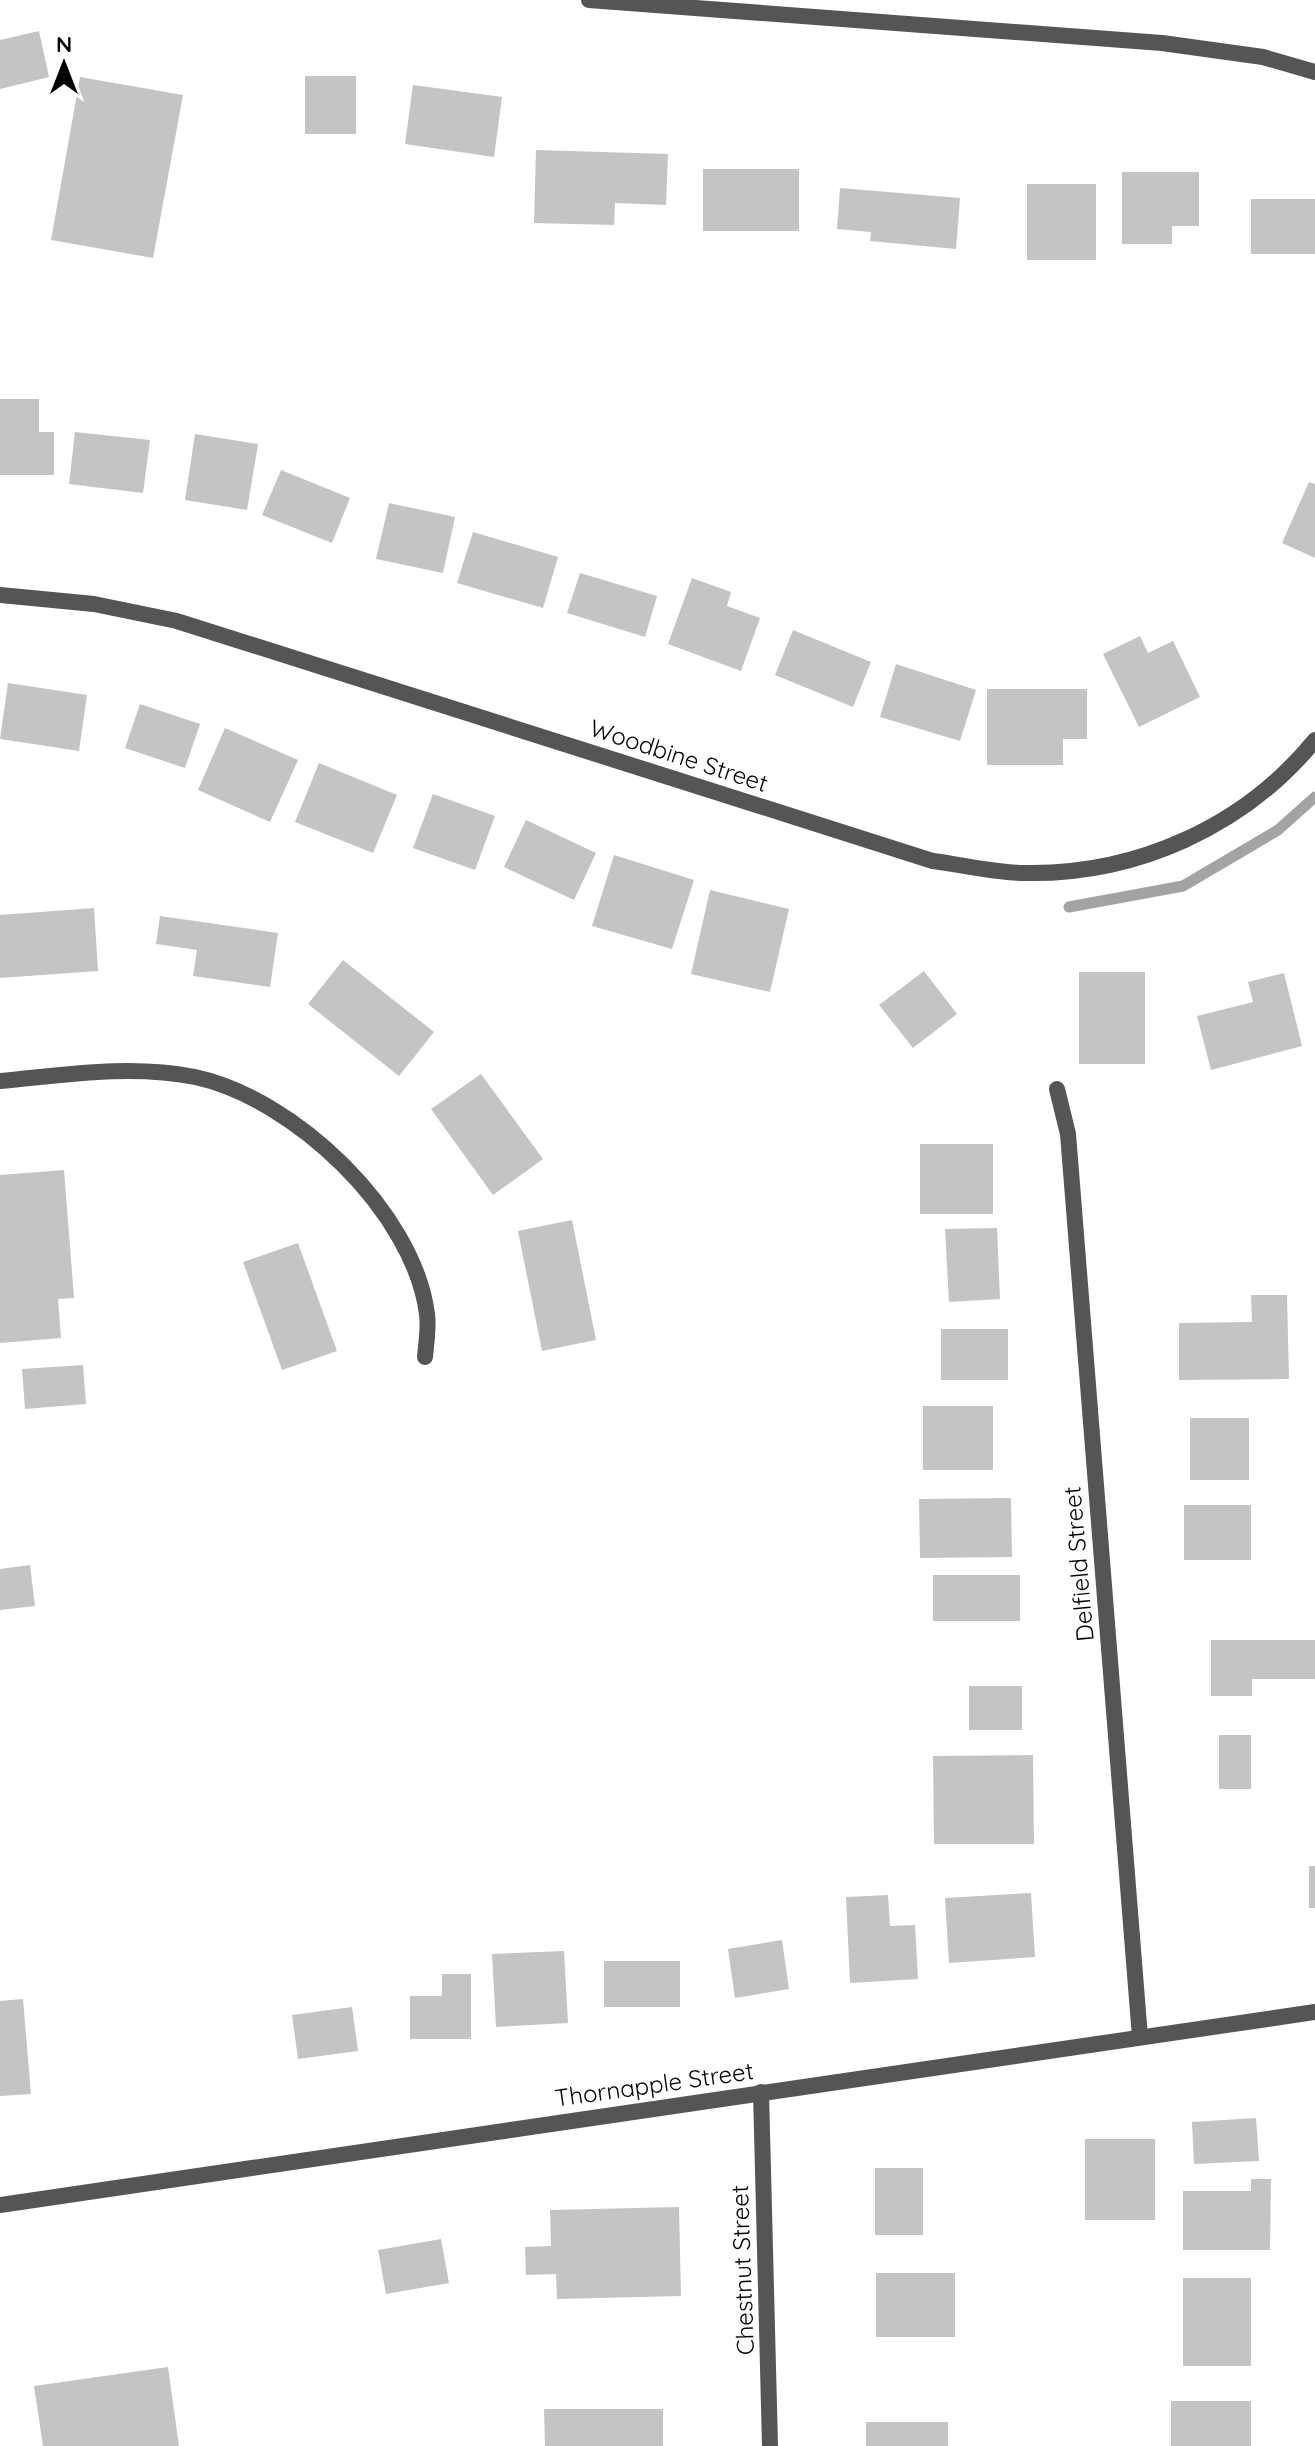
<svg xmlns="http://www.w3.org/2000/svg" width="1315" height="2446" font-family="Quicksand,sans-serif">
<style>
.lines{fill:none;stroke-linecap:round;stroke-linejoin:round}
.stream{stroke:#a3a3a3;stroke-width:11}
.building{fill:#c4c4c4}
.street{stroke:#555;stroke-width:16}
.labels{text-anchor:middle;dominant-baseline:central;stroke-width:6;stroke-linejoin:round;paint-order:stroke}
.street-label{font-size:24px;fill:#000;stroke:#fff}
</style>
<rect width="100%" height="100%" fill="#fff"/>
<g class="lines">
<polyline class="stream" points="1069,907 1183,886 1278,830 1315,797"/>
</g>
<g class="building">
<polygon points="39,31 49,77 0,89 0,40"/>
<rect x="305" y="76" width="51" height="58"/>
<polygon points="80,77 183,95 153,258 51,240"/>
<polygon points="413,85 502,97 494,157 405,144"/>
<polygon points="536,150 668,154 666,205 615,203 614,225 534,223"/>
<rect x="703" y="169" width="96" height="62"/>
<polygon points="1122,172 1199,172 1199,226 1172,226 1172,244 1122,244"/>
<rect x="1027" y="184" width="69" height="76"/>
<polygon points="840,188 960,198 956,249 870,241 871,232 837,229"/>
<rect x="1251" y="199" width="64" height="55"/>
<polygon points="0,399 39,399 39,432 54,432 54,475 0,475"/>
<polygon points="75,432 150,440 143,493 69,484"/>
<polygon points="195,434 258,444 247,510 185,500"/>
<polygon points="281,470 350,498 332,543 262,515"/>
<polygon points="1309,482 1315,484 1315,558 1282,543"/>
<polygon points="389,503 455,517 443,573 376,559"/>
<polygon points="473,532 558,557 543,608 457,583"/>
<polygon points="580,573 657,596 645,637 567,613"/>
<polygon points="692,578 731,592 727,606 760,618 741,671 668,644"/>
<polygon points="793,630 871,662 853,707 775,675"/>
<polygon points="1140,636 1148,653 1173,641 1200,697 1139,727 1103,654"/>
<polygon points="896,664 976,690 960,741 880,717"/>
<polygon points="8,683 87,695 79,751 0,739"/>
<polygon points="987,689 1087,689 1087,739 1063,739 1063,765 987,765"/>
<polygon points="140,704 200,724 185,768 125,748"/>
<polygon points="225,728 298,760 270,822 198,790"/>
<polygon points="319,763 397,795 373,853 295,822"/>
<polygon points="433,794 495,816 475,870 413,848"/>
<polygon points="526,820 596,853 574,900 504,867"/>
<polygon points="614,855 694,880 672,949 592,926"/>
<polygon points="710,890 789,909 770,992 691,974"/>
<polygon points="94,908 98,971 0,978 0,915"/>
<polygon points="160,916 278,933 270,987 193,976 197,950 156,944"/>
<polygon points="343,960 434,1032 399,1076 308,1004"/>
<polygon points="924,971 957,1014 913,1048 879,1005"/>
<rect x="1079" y="972" width="66" height="92"/>
<polygon points="1284,973 1302,1046 1211,1070 1197,1016 1253,1002 1248,982"/>
<polygon points="481,1074 543,1159 493,1195 431,1109"/>
<rect x="920" y="1144" width="73" height="70"/>
<polygon points="64,1170 74,1298 58,1299 61,1338 0,1343 0,1175"/>
<polygon points="572,1220 596,1340 542,1351 518,1231"/>
<polygon points="997,1228 1000,1299 949,1302 945,1229"/>
<polygon points="298,1243 337,1351 282,1370 243,1262"/>
<polygon points="1251,1295 1287,1295 1289,1379 1179,1380 1179,1323 1252,1322"/>
<rect x="941" y="1329" width="67" height="51"/>
<polygon points="83,1365 86,1404 25,1409 22,1369"/>
<rect x="923" y="1406" width="70" height="64"/>
<rect x="1190" y="1418" width="59" height="62"/>
<polygon points="1011,1498 1012,1557 920,1558 919,1499"/>
<rect x="1184" y="1505" width="67" height="55"/>
<polygon points="30,1565 35,1606 0,1610 0,1569"/>
<rect x="933" y="1575" width="87" height="46"/>
<polygon points="1211,1640 1315,1640 1315,1679 1252,1679 1252,1696 1211,1696"/>
<rect x="969" y="1686" width="53" height="44"/>
<rect x="1219" y="1735" width="32" height="54"/>
<polygon points="1033,1755 1034,1844 934,1844 933,1756"/>
<rect x="1309" y="1866" width="6" height="42"/>
<polygon points="1031,1893 1035,1957 949,1963 945,1898"/>
<polygon points="888,1895 890,1926 915,1925 918,1979 850,1983 846,1897"/>
<polygon points="782,1940 789,1989 735,1998 728,1949"/>
<polygon points="564,1951 568,2023 496,2027 492,1954"/>
<rect x="604" y="1961" width="76" height="46"/>
<polygon points="442,1974 471,1974 471,2039 410,2039 410,1996 442,1996"/>
<polygon points="23,1999 31,2094 0,2096 0,2001"/>
<polygon points="352,2007 358,2051 298,2059 292,2015"/>
<polygon points="1256,2118 1259,2161 1194,2164 1192,2122"/>
<rect x="1085" y="2139" width="70" height="81"/>
<rect x="875" y="2168" width="48" height="67"/>
<polygon points="1251,2179 1271,2179 1270,2250 1183,2250 1183,2191 1251,2191"/>
<polygon points="679,2207 681,2296 557,2299 556,2274 526,2275 525,2247 551,2246 550,2210"/>
<polygon points="441,2239 449,2283 386,2294 378,2250"/>
<rect x="876" y="2273" width="79" height="64"/>
<rect x="1183" y="2278" width="68" height="88"/>
<polygon points="168,2367 179,2446 43,2446 34,2386"/>
<rect x="1171" y="2401" width="80" height="45"/>
<polygon points="544,2409 663,2409 663,2446 545,2446"/>
<rect x="866" y="2422" width="82" height="24"/>
</g>
<g class="lines">
<g class="street">
<polyline points="589,0 1162,43 1263,57 1315,72"/>
<path d="M0,595L94,604L177,621L933,861C963,865 995,873 1025,873C1136,875 1244,827 1315,740"/>
<path d="M0,1081C64,1075 130,1064 195,1077C294,1098 414,1212 427,1314C429,1328 426,1344 425,1357"/>
<polyline points="1057,1089 1068,1134 1140,2037"/>
<polyline points="761,2092 770,2446"/>
<polyline points="0,2205 1315,2012"/>
</g>
</g>
<g class="labels">
<g class="street-label">
<text transform="translate(679 755) rotate(18)">Woodbine Street</text>
<text transform="translate(1078 1564) rotate(-95)">Delfield Street</text>
<text transform="translate(654 2084) rotate(-8)">Thornapple Street</text>
<text transform="translate(742 2270) rotate(-92)">Chestnut Street</text>
</g>
</g>
<g transform="translate(64 64)" stroke="#ffffff" stroke-width="6" paint-order="stroke">
<path d="M0-6L14 30L0 20L-14 30Z" fill="#000000"/>
<text y="-12" font-size="22" font-weight="bold" text-anchor="middle" fill="#000000">N</text>
</g>
</svg>
